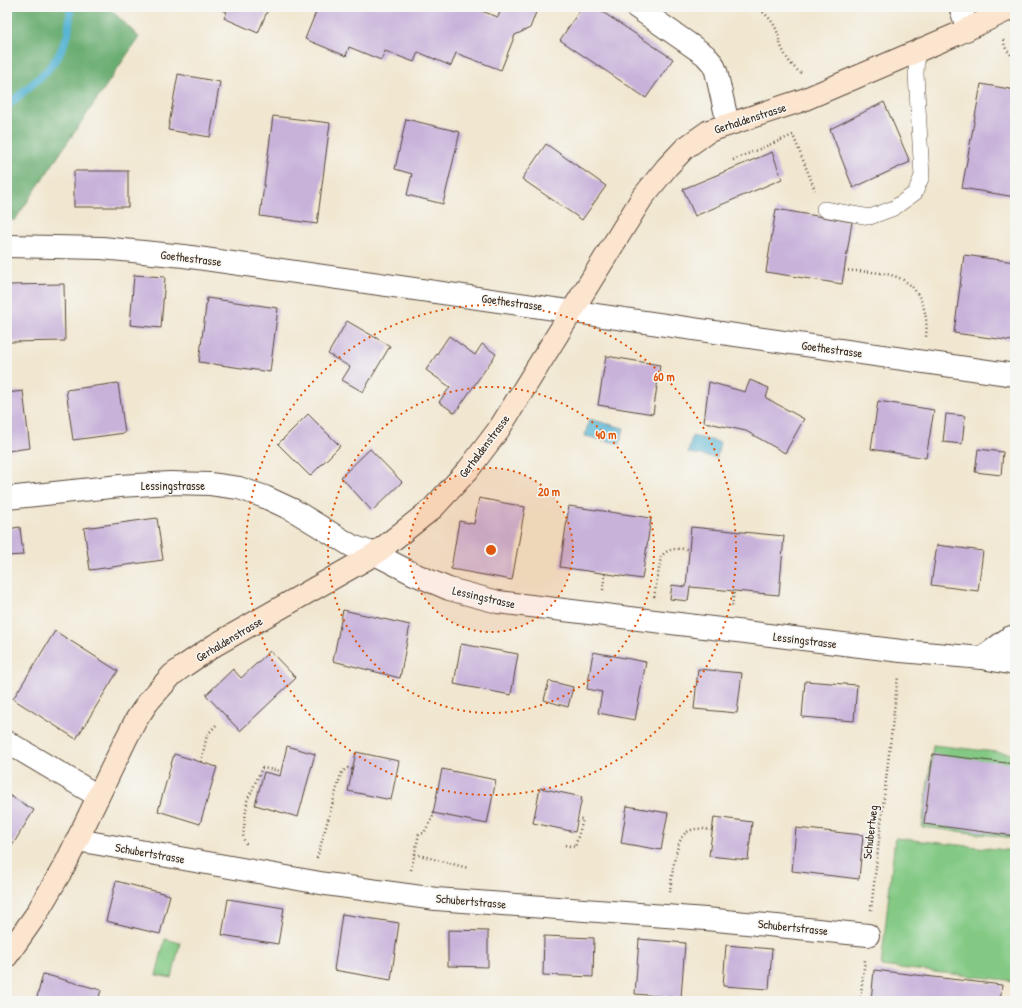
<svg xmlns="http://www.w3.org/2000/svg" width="1022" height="1008" font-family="'Patrick Hand',sans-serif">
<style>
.green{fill:#83c984;stroke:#5f7a51}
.forest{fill:#6aad72;stroke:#526c48}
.water{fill:#54b3d3;stroke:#486e78}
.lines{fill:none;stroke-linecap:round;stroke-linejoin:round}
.stream{stroke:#54b3d3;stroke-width:8}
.building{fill:#c8b2da}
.lane-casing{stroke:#564639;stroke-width:16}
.street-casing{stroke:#564639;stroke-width:24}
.secondary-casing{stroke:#564639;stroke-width:24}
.path{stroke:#564639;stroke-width:2.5;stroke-dasharray:1 3;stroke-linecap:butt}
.lane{stroke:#fff;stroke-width:15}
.street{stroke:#fff;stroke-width:22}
.secondary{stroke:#fce5cf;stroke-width:22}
.ring{fill:none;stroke:#df570d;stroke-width:2;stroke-dasharray:2 4}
.labels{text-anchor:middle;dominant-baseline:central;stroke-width:3;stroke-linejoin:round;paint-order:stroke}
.street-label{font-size:12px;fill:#3b2a1e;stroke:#f6f6f2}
.centre{fill:#df570d;stroke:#f6f6f2;stroke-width:2}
.ring-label{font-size:12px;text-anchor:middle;font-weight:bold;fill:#df570d;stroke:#f6f6f2;stroke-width:3;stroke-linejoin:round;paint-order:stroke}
</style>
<rect width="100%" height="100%" fill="#f6f6f2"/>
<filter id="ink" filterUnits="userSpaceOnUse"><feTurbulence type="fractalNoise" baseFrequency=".025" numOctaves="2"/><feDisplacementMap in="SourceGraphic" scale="8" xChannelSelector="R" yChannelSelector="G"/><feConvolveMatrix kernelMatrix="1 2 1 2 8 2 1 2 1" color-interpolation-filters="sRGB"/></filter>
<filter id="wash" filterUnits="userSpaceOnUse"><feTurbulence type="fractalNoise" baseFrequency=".012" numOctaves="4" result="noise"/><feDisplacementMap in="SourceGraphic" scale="16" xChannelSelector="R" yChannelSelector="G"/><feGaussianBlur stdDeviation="0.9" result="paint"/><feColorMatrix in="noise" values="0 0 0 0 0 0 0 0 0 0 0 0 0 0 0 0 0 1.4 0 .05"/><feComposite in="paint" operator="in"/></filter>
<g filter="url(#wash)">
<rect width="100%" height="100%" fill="#f1e7d0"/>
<g class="green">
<polygon points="933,745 1015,754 1015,838 922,827"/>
<polygon points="895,838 1015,851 1015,981 881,966"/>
<polygon points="165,939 180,943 172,978 156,975"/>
</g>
<polygon class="forest" points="7,7 108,7 139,37 15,220 7,221"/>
<g class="water">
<polygon points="589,419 624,428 620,444 585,436"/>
<polygon points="692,436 720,442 717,458 688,453"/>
</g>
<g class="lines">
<polyline class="stream" points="7,106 45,73 59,55 68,34 71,7"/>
</g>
<g id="blocks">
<g class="building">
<polygon points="215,7 269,7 258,33 224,18 227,12"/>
<polygon points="318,7 456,7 461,9 461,7 477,7 476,9 498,17 502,7 538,7 530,28 515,35 501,70 456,53 451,66 418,52 414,62 385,51 381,60 349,47 346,56 305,39"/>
<polygon points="582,7 595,7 673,59 646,98 560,40"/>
<polygon points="178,74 220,82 210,137 168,130"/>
<polygon points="981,84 1015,90 1015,197 962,188"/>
<polygon points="884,102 910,162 853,188 830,129"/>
<polygon points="273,116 330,123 317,224 260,216"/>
<polygon points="406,119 460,132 443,204 407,195 412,174 395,169"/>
<polygon points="546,144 606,186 582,220 522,179"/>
<polygon points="772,152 782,179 695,216 683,189"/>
<rect x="74" y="171" width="54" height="36"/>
<polygon points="776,209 852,222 842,284 766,272"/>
<polygon points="964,255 1015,262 1015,322 1013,341 954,333"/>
<polygon points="134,275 165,277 161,328 130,325"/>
<polygon points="64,284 65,341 7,342 7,285"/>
<polygon points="207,298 278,308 270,372 199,362"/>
<polygon points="347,321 390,346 363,392 342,380 350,367 328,354"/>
<polygon points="449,336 475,355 482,344 496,354 455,413 439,402 450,387 426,370"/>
<polygon points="606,356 660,365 653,414 598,405"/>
<polygon points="750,380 769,388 766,398 804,419 785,453 746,431 704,422 709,382 745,392"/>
<polygon points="118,383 125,433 73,440 66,390"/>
<polygon points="23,391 30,448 7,451 7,393"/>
<polygon points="878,401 934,410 926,458 871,449"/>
<polygon points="308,414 340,446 310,476 278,444"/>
<polygon points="946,414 965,416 962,444 943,442"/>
<polygon points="370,449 402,482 372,511 341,477"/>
<polygon points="978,449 1003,452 1001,475 975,472"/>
<polygon points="479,498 525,507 512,580 451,569 459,521 474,524"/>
<polygon points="569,506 651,518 642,579 560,567"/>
<polygon points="157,518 163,560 90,570 84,528"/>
<polygon points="20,527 23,555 7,556 7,529"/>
<polygon points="691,527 784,536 779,595 690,587 688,601 670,599 672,585 686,587"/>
<polygon points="937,545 983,551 978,591 931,585"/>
<polygon points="343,610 410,625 400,678 333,661"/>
<polygon points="55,631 118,671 76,739 13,699"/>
<polygon points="461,644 518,654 511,695 454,684"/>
<polygon points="270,651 296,678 240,731 206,695 233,669 241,678"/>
<polygon points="593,652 646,662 635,720 598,713 602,692 587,689"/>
<polygon points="698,669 742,673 737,713 694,709"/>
<polygon points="549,681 573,687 568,707 544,700"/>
<polygon points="805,681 857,685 854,721 802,717"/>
<polygon points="287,746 315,754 298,817 255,805 264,772 280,776"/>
<polygon points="356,752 399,761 391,800 348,791"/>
<polygon points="174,754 217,767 200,824 158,811"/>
<polygon points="933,754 1015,764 1015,836 924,824"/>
<polygon points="442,769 496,780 487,824 433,813"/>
<polygon points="540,788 582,797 575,832 533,823"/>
<polygon points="7,794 34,810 7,854"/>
<polygon points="627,806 668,813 661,850 621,843"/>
<polygon points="714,817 752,822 748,860 709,856"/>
<polygon points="796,828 863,835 859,879 792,871"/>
<polygon points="116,881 170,895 160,934 106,921"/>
<polygon points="228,899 284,908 278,944 222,935"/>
<polygon points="342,914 399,923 391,980 334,970"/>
<polygon points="448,930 488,931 488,967 448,966"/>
<polygon points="544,936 594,938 593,977 543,975"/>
<polygon points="639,939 685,943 681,998 635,994"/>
<polygon points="726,945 772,949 769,989 723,986"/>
<polygon points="874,970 1002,985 1000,1001 871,1001"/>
<polygon points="43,974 101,990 98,1001 36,1001"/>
</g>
</g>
</g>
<g filter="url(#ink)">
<use href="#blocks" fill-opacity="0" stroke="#564639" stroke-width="1"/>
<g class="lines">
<defs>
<polyline id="lane" points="824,209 870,217 894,208 915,193 922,176 916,74 917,51"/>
<g id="street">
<polyline points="636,7 705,55 713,64 716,71 728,124"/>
<polyline points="960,7 968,29"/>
<polyline points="7,246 102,248 184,256 1015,375"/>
<polyline points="7,498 120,486 170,483 210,484 239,488 265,497 293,510 352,546 375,554 414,574 449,589 498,602 901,651 982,658 1009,638 1015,636"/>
<polyline points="982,658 1015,664"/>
<polyline points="7,742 98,796"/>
<polyline points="77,840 326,884 436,899 706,919 868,935"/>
</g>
<polyline id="secondary" points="7,956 35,916 66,863 126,739 136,720 148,702 172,675 184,666 215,645 375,554 433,508 468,470 499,429 642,198 667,167 685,148 709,131 803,100 955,35 1014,7"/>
</defs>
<use href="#lane" class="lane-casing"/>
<use href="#street" class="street-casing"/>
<use href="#secondary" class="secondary-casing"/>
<g class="path">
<path d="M757,7C763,12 770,18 774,25C778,31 778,37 780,43C784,55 791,66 801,73"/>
<polyline points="1003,40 1006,49 1015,60"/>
<polyline points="733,160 793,135 815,190"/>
<path d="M844,270C861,272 878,271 894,276C920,284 929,312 926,337"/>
<polyline points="603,590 605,573"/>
<path d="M654,597L661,557C668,547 678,549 689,549"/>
<polyline points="732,606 734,591"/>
<polyline points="201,762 207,735 218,723"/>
<polyline points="246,844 243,838 247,801 262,768 281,771"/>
<polyline points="565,845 575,847 583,820 578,818"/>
<polyline points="415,854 468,868"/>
<polyline points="317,858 341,774 343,771 348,768 353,770"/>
<polyline points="411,870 419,834 424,833 433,816"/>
<path d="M670,892C672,878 675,838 687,832C695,827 704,829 712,830"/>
<polyline points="871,910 898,676"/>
<polyline points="860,1001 865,960"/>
</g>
<use href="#lane" class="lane"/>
<use href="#street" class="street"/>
<use href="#secondary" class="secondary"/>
</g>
</g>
<circle cx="491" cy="550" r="82" fill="#df570d" fill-opacity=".12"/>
<g class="ring">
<circle cx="491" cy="550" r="82"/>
<circle cx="491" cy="550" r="163"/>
<circle cx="491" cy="550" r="245"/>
</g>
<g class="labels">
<g class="street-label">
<text transform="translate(750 118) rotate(-18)">Gerhaldenstrasse</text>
<text transform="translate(191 258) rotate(7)">Goethestrasse</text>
<text transform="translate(512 302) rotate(8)">Goethestrasse</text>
<text transform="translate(832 349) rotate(8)">Goethestrasse</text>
<text transform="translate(484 446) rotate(-53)">Gerhaldenstrasse</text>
<text x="173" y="485">Lessingstrasse</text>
<text transform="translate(484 597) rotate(13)">Lessingstrasse</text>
<text transform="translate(229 639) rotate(-31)">Gerhaldenstrasse</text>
<text transform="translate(805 640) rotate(7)">Lessingstrasse</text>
<text transform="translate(870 832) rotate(-83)">Schubertweg</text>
<text transform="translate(150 853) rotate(10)">Schubertstrasse</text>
<text transform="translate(471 901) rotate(5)">Schubertstrasse</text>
<text transform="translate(793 927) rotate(6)">Schubertstrasse</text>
</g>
</g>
<circle cx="491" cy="550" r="6" class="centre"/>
<g class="ring-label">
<text x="664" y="381">60 m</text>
<text x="606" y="439">40 m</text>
<text x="549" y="496">20 m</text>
</g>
<rect width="1022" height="1008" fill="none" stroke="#f6f6f2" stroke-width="24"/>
</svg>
